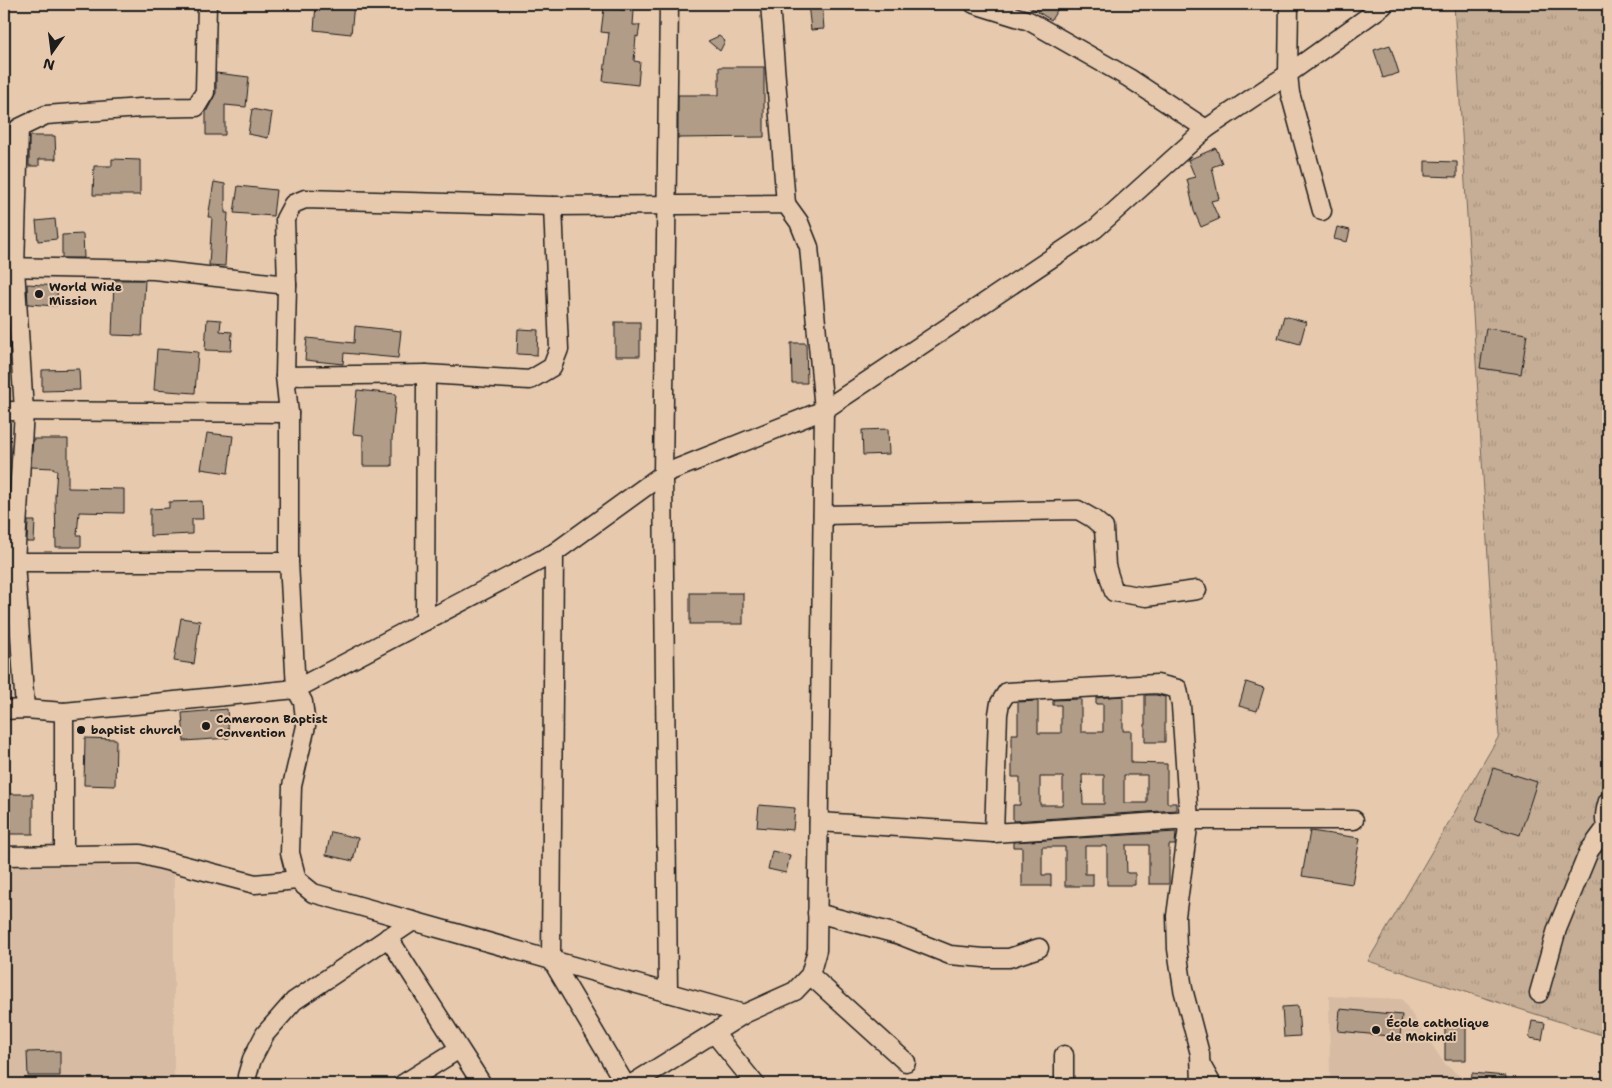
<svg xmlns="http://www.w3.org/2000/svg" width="1612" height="1088" font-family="'Shantell Sans',sans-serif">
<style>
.built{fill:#d7bca3}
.grass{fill:url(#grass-tufts);stroke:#716559}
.building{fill:#b19c88;stroke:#1c1c1c;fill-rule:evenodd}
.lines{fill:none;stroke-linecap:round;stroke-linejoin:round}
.service-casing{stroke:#1c1c1c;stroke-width:12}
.minor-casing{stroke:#1c1c1c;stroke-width:21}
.service{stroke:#e7caae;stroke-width:9}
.minor{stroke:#e7caae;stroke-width:18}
.poi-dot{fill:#1c1c1c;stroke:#e7caae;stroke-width:2}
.labels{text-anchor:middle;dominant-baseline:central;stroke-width:4;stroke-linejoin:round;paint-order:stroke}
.poi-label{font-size:12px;font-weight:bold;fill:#1c1c1c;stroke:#e7caae;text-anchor:start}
</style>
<defs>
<pattern id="grass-tufts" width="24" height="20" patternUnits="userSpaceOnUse" patternTransform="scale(1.25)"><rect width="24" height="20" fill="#c6ae96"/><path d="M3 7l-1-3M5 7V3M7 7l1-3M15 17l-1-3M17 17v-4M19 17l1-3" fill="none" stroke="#aa9581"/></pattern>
</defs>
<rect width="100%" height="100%" fill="#e7caae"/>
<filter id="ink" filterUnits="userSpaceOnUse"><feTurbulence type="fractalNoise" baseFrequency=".02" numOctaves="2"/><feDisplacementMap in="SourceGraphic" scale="10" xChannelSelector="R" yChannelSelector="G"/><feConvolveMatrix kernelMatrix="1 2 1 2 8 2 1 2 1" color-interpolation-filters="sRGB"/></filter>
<g filter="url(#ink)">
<g class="built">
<polygon points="4,862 174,867 174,1084 4,1084"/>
<polygon points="1329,996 1402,999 1444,1063 1462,1078 1462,1084 1330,1084"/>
</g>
<polygon class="grass" points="1454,4 1608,4 1608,1037 1368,961 1499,736"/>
<g class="building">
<polygon points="316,4 354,4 351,34 314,30"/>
<polygon points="808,4 822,4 824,29 811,30"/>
<polygon points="1025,4 1061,4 1051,20"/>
<polygon points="604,8 634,11 633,25 640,25 638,37 636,36 634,61 640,62 638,85 603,81 609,33 601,32"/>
<polygon points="719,36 725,41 720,51 708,41"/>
<polygon points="1390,45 1399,73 1383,78 1374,50"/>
<polygon points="719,67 764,67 764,137 678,138 678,95 719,95"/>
<polygon points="216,73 249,77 246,107 225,105 225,135 206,135 206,112 216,93"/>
<polygon points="252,109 272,113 268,138 248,134"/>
<polygon points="29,136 55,136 56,159 39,159 39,166 29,166"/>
<polygon points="1216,148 1222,163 1212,167 1219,199 1211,201 1219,219 1201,227 1194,211 1187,179 1195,177 1188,160"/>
<polygon points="112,159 140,160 140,195 93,195 94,166 112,166"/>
<polygon points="1425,161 1457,162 1457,177 1425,176"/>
<polygon points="214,182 225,184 225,213 228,213 225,266 209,265 212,217 208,217"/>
<polygon points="238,186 276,190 273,216 234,213"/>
<polygon points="55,219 57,239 38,241 36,221"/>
<polygon points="1337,227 1350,230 1347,242 1334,239"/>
<polygon points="83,234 84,258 62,258 62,235"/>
<polygon points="114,280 145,280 142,336 112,335"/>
<polygon points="27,284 58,286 56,306 28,304"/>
<polygon points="1284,316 1306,322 1300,344 1278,338"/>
<polygon points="207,319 221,320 220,331 232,332 231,351 205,350"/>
<rect x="615" y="322" width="25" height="34"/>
<polygon points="355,326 401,331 398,358 344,353 343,364 305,360 307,338 354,343"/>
<polygon points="1486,328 1527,334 1521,374 1480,368"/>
<polygon points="518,329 538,330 537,355 517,354"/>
<polygon points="791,343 806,343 807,383 792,383"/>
<polygon points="157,349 198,352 195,393 154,390"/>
<polygon points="79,369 80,390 42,391 42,370"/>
<polygon points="357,390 396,394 392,439 392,466 363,466 363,435 353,434"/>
<polygon points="888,429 889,454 863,455 862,430"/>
<polygon points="207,433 233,436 228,473 201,469"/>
<polygon points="33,439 68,439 68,488 124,489 124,513 79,512 77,535 81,535 81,547 56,547 55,497 57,470 54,470 54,468 31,467"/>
<polygon points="202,501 203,519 192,519 192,534 150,536 150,509 169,508 169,502"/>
<polygon points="4,520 7,520 6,541 4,541"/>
<polygon points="28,521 35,521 34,542 27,542"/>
<rect x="690" y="593" width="53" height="31"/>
<polygon points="181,618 200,621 194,664 174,661"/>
<polygon points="1246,682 1264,688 1257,711 1239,706"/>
<polygon points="1145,695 1156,695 1165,697 1165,742 1145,742"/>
<path d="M1123,696V731H1131V763L1167,764V803H1176V810L1013,821V805H1020V777H1012V734H1018V702L1038,701V733H1061V705H1053V700L1081,699V732H1103V704H1096V698ZM1082,775H1104V804H1083ZM1124,775H1147V803H1124ZM1040,777H1063V805H1040Z"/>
<polygon points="227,709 229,738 184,741 182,713"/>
<polygon points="85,738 116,739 115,786 84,785"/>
<polygon points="1493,768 1537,782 1520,835 1476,821"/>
<rect x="4" y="794" width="29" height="40"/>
<polygon points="759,805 795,808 793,830 757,827"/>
<polygon points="1310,831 1360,838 1352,884 1302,876"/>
<polygon points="331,832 358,838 353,861 326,855"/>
<polygon points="1176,832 1175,845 1169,845 1169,884 1149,884 1149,845 1126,845 1127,873 1135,873 1135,885 1107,885 1107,846 1085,846 1085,874 1093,874 1093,886 1065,886 1065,847 1042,847 1042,875 1051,875 1051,886 1022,886 1022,847 1013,847 1013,842"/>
<polygon points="772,851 790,855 786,873 768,869"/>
<polygon points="1298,1006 1300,1036 1284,1037 1282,1007"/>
<polygon points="1340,1009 1402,1015 1400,1037 1338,1031"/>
<polygon points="1532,1021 1545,1023 1542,1040 1529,1038"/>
<polygon points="1466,1026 1466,1060 1445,1060 1445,1027"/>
<polygon points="60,1051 60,1076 28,1076 27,1052"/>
<polygon points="1472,1073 1506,1076 1506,1084 1471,1084"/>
</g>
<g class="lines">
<defs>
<polyline id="service" points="1204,1061 1217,1084"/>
<g id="minor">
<polyline points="770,4 786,204"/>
<polyline points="1288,74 1383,6"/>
<polyline points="1288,74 1289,4"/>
<polyline points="1206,129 1288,74 1290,93 1322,211"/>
<polyline points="4,267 154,270 287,285"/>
<polyline points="285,376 426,374 530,380 552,367 559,349 553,206"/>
<polyline points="4,411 289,413"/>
<polyline points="823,515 1078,510 1092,518 1104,528 1106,566 1114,592 1146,597 1197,590"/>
<polyline points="554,553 551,959 625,1084"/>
<polyline points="5,562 289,562"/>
<polyline points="425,621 426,374"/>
<polyline points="25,709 15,562 24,411 15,268 19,128 46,115 140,108 196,107 205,92 207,4"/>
<polyline points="4,710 25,709 64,712 296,689 554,553 663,474 824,410 809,247 799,222 786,204 553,206 305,199 293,204 285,219 287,285 285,376 289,413 289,562 296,689 303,702 306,726 292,786 290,853 297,880 313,893 744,1014"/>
<path d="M1608,801C1605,811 1603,821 1608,831"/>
<polyline points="819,822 994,833 1189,820 1354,820"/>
<polyline points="994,833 998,714 1000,703 1007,692 1157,684 1178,689 1181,706 1189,820 1176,916 1177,949 1183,989 1200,1054 1201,1084"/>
<polyline points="64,855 64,712"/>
<polyline points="4,856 140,854 255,884 297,880"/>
<polyline points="817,913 897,934 950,955 984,958 1009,958 1039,948"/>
<polyline points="388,937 482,1084"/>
<polyline points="810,975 906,1062"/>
<polyline points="668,993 663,474 669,4"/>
<polyline points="1539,993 1557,929 1589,851 1606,828"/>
<polyline points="714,1033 755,1084"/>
<polyline points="1064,1055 1064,1084"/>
<polyline points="248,1084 247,1076 252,1059 265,1034 294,1001 413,921"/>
<polyline points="403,1084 459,1049"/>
<polyline points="632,1084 744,1014 795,991 810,975 817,950 824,410 1095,229 1206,129 1129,78 1029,21 974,4"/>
</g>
</defs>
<use href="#service" class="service-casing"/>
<use href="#minor" class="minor-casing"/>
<use href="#service" class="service"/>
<use href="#minor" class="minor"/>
</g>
</g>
<g class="poi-dot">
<circle cx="39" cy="294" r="5"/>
<circle cx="206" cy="726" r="5"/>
<circle cx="81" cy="730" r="5"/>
<circle cx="1376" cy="1030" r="5"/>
</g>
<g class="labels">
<g class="poi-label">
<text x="49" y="287">World Wide<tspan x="49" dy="14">Mission</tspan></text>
<text x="216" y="719">Cameroon Baptist<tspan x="216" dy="14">Convention</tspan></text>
<text x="91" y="730">baptist church</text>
<text x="1386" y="1023">École catholique<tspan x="1386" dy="14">de Mokindi</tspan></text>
</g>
</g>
<rect width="1612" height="1088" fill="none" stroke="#e7caae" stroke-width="20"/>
<rect x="10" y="10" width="1592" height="1068" fill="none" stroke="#1c1c1c" stroke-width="2" filter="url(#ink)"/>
<g transform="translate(52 52) rotate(194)" stroke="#e7caae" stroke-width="4" paint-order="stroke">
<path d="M0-4L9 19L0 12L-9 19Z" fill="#1c1c1c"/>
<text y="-8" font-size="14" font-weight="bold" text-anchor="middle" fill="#1c1c1c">N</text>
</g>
</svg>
